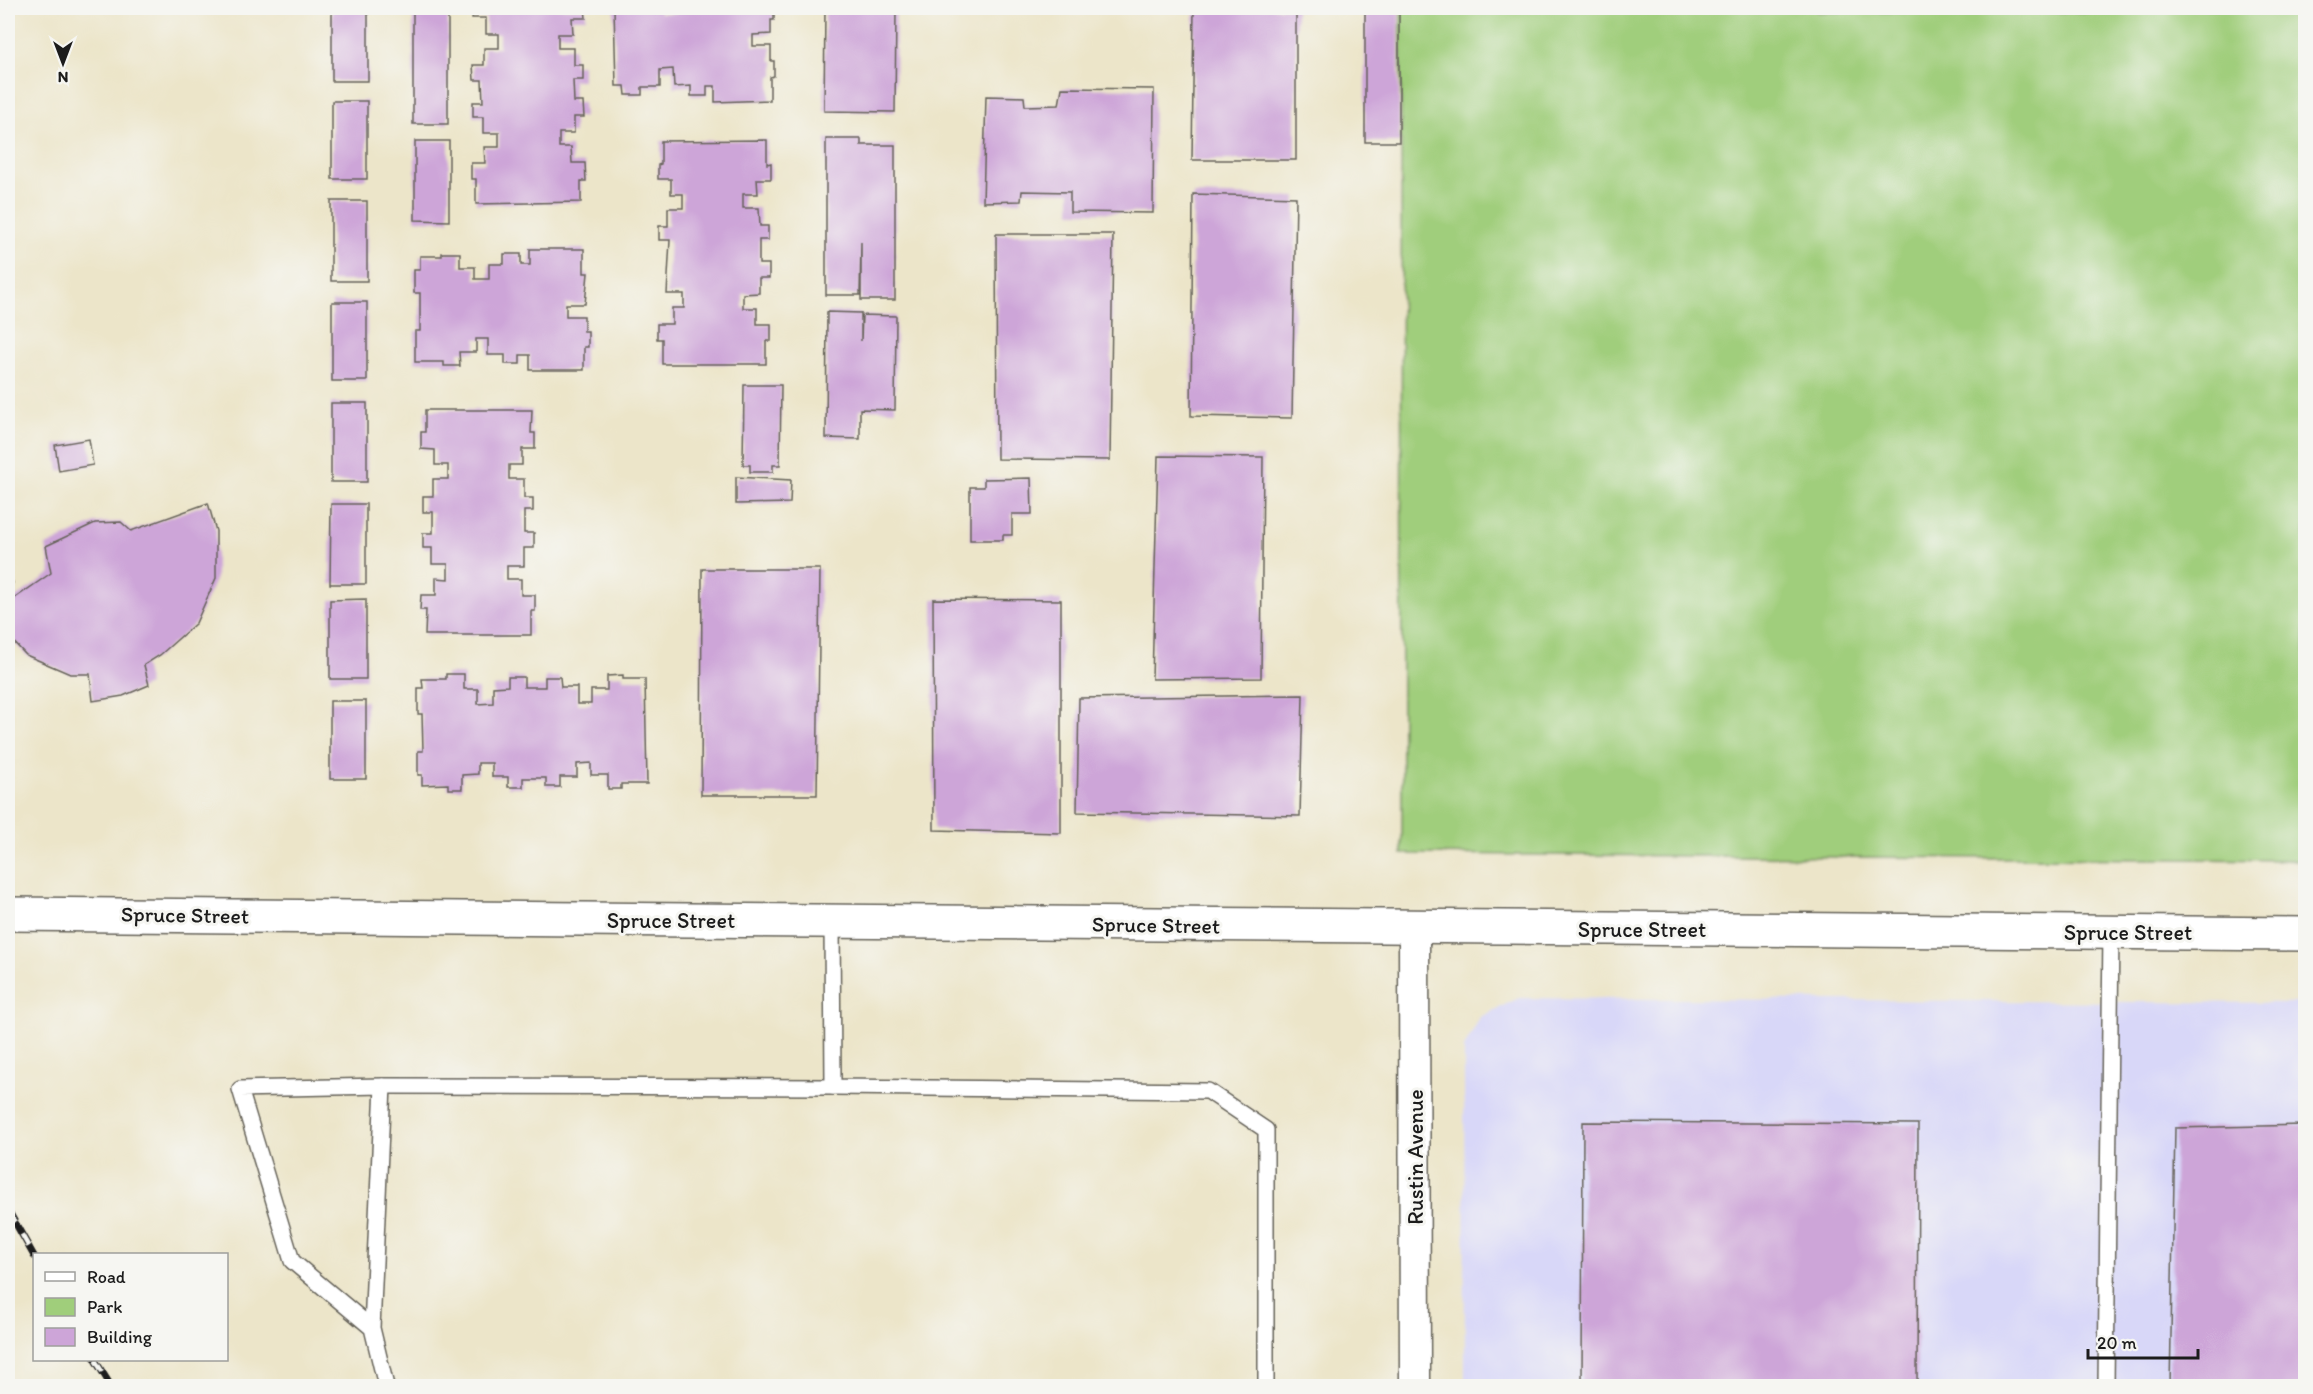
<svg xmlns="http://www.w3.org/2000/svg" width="2313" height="1394" font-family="Itim,sans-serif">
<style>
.built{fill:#d8d7f8}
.green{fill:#a0ce7b;stroke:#5e754c;stroke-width:1.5}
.building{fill:#cda5d8}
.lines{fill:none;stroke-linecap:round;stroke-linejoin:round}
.service-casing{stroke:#656259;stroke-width:18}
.minor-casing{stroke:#656259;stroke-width:33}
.tertiary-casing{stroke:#656259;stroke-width:36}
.service{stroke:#fff;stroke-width:15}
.minor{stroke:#fff;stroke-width:30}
.tertiary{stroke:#fff;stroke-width:33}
.rail-casing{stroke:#1c1c1c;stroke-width:7}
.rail{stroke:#f6f6f2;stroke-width:4.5;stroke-dasharray:14;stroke-linecap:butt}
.labels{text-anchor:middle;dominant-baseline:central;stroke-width:6;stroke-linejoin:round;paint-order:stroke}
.street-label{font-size:22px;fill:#1c1c1c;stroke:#f6f6f2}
</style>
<rect width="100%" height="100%" fill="#f6f6f2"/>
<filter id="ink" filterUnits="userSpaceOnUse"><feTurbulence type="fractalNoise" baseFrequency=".0167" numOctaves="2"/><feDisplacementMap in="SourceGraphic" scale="12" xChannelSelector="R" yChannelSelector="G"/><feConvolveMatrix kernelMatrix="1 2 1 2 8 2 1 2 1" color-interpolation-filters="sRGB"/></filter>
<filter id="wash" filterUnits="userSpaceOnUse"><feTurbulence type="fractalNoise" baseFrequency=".008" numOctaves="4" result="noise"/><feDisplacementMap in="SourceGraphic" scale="24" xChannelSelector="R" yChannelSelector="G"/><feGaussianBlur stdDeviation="1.35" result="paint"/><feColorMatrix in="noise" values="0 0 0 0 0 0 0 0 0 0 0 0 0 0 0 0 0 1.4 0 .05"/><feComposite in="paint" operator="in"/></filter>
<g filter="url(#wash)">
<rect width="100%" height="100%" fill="#ece5c9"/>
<polygon class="built" points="1519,998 2305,1003 2305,1386 1465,1386 1464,1048 1480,1017"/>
<polygon class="green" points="1401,8 1817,8 1818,12 2120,12 2120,8 2305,8 2305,860 1402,854"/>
<g id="blocks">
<g class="building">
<rect x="332" y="8" width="36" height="73"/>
<rect x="413" y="8" width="35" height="116"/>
<polygon points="472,8 585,8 586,18 572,18 573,34 558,34 558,48 574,48 574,65 583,65 583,80 573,80 574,102 583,102 584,117 574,117 574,133 559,133 559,147 571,147 572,163 585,163 586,181 581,181 581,202 476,204 476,179 471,179 471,163 485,163 484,147 499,147 499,133 483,133 483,117 473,117 473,102 483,102 482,80 474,80 473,65 484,65 484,48 499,48 499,34 486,34 486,18 472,18"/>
<polygon points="614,8 660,8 660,13 676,13 676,8 774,8 774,20 771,20 771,34 753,35 753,46 771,46 771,61 774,61 774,76 770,77 770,100 715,102 715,86 707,86 707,96 691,96 691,86 674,87 673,69 660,70 660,87 642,87 642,95 626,95 625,86 616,86"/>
<polygon points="825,8 896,8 895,112 824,111"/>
<polygon points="1194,8 1296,8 1296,160 1192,160"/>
<rect x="1365" y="8" width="34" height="134"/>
<polygon points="1062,88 1154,89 1153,213 1070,212 1070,192 1022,191 1021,201 983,202 986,96 1024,97 1025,106 1059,105"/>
<rect x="332" y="101" width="35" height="78"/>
<polygon points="826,139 861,139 861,145 895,145 895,300 861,300 861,242 860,295 826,295"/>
<polygon points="767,140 767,164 771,163 771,179 757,179 758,194 743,194 743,208 759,208 760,226 768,226 768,240 759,240 759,264 769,264 769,278 759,278 759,293 743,294 743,308 757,308 757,324 771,324 771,341 766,341 766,364 662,364 662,339 657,339 657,324 672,324 672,308 684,308 684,294 667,294 670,240 659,240 659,226 668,226 668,208 683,208 683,194 671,194 671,179 658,179 658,165 661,164 661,141"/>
<polygon points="415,141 449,141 449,221 415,220"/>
<polygon points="1193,194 1296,197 1292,418 1191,416"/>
<rect x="331" y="201" width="36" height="80"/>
<polygon points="996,234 1113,234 1110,460 997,459"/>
<polygon points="530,249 584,249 584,273 588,273 585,304 566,304 566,316 584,316 584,331 588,331 588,347 584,347 584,370 530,370 530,355 520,355 520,364 505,364 505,355 488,355 488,339 476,339 476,352 459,352 460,366 444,366 444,362 415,362 415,331 420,331 420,293 414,293 414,270 420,270 420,256 442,256 442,253 460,253 460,267 475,267 475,279 489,279 489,264 504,264 504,254 521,254 521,265 530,265"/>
<rect x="332" y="302" width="35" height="79"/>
<polygon points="827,312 861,313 861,341 862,315 896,316 895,410 860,409 860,439 826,438"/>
<polygon points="744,385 781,385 780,465 773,465 773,472 750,472 750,465 743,465"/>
<rect x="331" y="403" width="36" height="79"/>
<polygon points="425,410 532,410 531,433 535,433 535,449 522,449 522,465 509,465 509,479 524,479 524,498 533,498 533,511 524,511 524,533 534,533 534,548 524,548 524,566 507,566 507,579 521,579 521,595 535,595 535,611 531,611 531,635 425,635 426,610 420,610 421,595 436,595 436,578 448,579 448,564 432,564 432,548 423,548 423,533 433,533 433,512 423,512 423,496 433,496 433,479 448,479 448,465 435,465 435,450 421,449 421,432 425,432"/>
<polygon points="89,439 93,465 59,471 55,445"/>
<polygon points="1158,456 1263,457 1261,678 1152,679"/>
<polygon points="736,477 791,480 790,503 736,504"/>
<polygon points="1031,478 1032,514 1012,514 1012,535 1003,535 1003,540 970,540 970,487 984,487 984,479"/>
<polygon points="208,503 216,531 216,578 196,623 160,655 144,665 149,685 123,696 93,701 90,674 70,674 26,655 8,636 8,603 51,573 46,546 95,523 121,522 131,531"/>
<polygon points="331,504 366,504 366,584 330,584"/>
<polygon points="8,568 13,583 8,585"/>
<polygon points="702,569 820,569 817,795 701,795"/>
<polygon points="366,599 366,679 330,679 330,600"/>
<polygon points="933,599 1061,600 1061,833 934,830"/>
<polygon points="446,674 464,674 464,689 478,689 478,704 493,703 493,687 508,686 508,677 524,677 524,687 545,687 545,677 560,677 561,687 577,687 577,704 591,704 591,690 607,690 607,676 623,675 623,679 645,679 647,784 621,784 621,789 608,789 608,775 591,775 591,763 577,764 577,777 560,777 560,787 546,787 546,778 523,778 523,787 508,787 508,777 492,777 492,763 478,763 478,774 462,775 462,789 448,789 448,784 422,785 422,775 418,775 418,751 423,751 422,714 418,714 418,688 423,688 422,679 446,679"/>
<polygon points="1303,695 1300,816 1077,812 1079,698"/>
<rect x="330" y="701" width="36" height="78"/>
<polygon points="1583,1122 1918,1124 1917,1386 1582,1386"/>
<polygon points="2306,1125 2306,1386 2170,1386 2175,1128"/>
</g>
</g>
</g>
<g filter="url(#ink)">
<use href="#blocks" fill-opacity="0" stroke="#656259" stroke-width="1.5"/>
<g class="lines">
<defs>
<g id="service">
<polyline points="832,921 833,1087 1208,1091 1266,1130 1266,1386"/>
<polyline points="383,1086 833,1087"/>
<polyline points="372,1328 292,1261 240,1089 383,1086 372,1328 386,1386"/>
<polyline points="2106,1386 2111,932"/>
</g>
<polyline id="minor" points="1414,927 1415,1386"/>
<polyline id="tertiary" points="8,914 2306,934"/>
</defs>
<use href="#service" class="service-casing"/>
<use href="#minor" class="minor-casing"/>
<use href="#tertiary" class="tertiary-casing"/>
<use href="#service" class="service"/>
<use href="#minor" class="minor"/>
<use href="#tertiary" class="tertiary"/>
<defs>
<g id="rail">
<polyline points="8,1210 34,1256"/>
<polyline points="95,1360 111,1386"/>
</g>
</defs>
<use href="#rail" class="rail-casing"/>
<use href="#rail" class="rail"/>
</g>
</g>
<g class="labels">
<g class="street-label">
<text transform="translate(185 915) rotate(1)">Spruce Street</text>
<text x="671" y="920">Spruce Street</text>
<text transform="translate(1156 925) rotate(1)">Spruce Street</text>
<text x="1642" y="929">Spruce Street</text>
<text x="2128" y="932">Spruce Street</text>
<text transform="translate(1415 1157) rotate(-90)">Rustin Avenue</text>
</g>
</g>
<rect width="2313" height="1394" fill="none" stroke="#f6f6f2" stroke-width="30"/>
<rect x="33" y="1253" width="195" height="108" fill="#f6f6f2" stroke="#9f9f9c" stroke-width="1.5"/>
<rect x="45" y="1272" width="30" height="9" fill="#ffffff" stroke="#9f9f9c" stroke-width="1.5"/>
<text x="87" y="1283" font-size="18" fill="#1c1c1c">Road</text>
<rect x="45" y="1298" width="30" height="18" fill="#a0ce7b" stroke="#9f9f9c" stroke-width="1.5"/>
<text x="87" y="1313" font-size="18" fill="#1c1c1c">Park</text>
<rect x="45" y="1328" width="30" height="18" fill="#cda5d8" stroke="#9f9f9c" stroke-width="1.5"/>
<text x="87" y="1343" font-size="18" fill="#1c1c1c">Building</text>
<g transform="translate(63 63) rotate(180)" stroke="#f6f6f2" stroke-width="4.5" paint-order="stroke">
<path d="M0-4.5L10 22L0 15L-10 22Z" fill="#1c1c1c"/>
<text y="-9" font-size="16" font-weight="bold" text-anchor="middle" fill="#1c1c1c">N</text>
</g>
<path d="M2088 1349v9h110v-9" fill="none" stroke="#1c1c1c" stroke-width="3"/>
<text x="2097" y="1349" font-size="18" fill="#1c1c1c" stroke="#f6f6f2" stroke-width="4.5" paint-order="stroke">20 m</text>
</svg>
